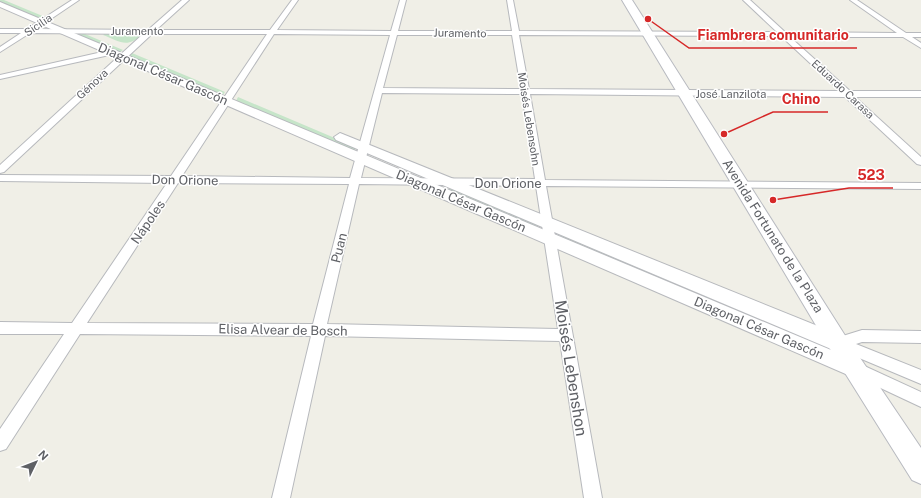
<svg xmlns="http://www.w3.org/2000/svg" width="921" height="498" font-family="'Public Sans',sans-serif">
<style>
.green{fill:#c6e5c9}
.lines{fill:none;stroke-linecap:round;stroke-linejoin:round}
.minor-casing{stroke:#b7b9bd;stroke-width:2}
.tertiary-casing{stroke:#b7b9bd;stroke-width:2}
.secondary-casing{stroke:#b8bac0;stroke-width:2}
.minor{fill:#fff;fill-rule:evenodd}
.tertiary{fill:#fff;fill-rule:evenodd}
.secondary{fill:#fff;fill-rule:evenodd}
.labels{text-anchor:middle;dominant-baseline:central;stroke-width:3;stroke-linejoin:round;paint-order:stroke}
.far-street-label{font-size:11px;fill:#5f6166;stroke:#fff}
.street-label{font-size:13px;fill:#5f6166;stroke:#fff}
.near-street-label{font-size:16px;fill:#5f6166;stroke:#fff}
.leader{fill:none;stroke:#d62828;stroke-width:1.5}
.callout-dot{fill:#d62828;stroke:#fff;stroke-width:1.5}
.callout-label{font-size:14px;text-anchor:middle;font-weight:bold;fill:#d62828;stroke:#fff;stroke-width:3;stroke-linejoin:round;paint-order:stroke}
</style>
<rect width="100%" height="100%" fill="#f0efe7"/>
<g class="green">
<polygon points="0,0 4,0 45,17 42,19 0,2"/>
<path d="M105,33L141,34V35C127,49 119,41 103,35Z"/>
<polygon points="76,34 85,34 123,50 120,52"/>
<polygon points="132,53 225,92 222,96 128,56"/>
<polygon points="238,97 356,147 354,152 236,101"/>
<polygon points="442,189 456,189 536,222 538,229"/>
<polygon points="560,232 803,334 802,341 562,240"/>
</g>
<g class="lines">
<defs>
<g id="minor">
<path d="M72,0H79L36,29L148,30L182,0H189L156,30H270L292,0H298L277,30L391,31L400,0H406L398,31H512L507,0H513L519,31L777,32L743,0H750L785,32L897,33L850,0H857L906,33H921V37H912L921,43V48L903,37H790L850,91H921V97H855L921,157V165L917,164L845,97L530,94L545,180L921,183V189L546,186L602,498H584L560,341L325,336L290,498H272L311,336L80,334L6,449L0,451V429L64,334H0V322L72,323L167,183L0,181V175L171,176L267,34H152L4,172L0,173V165L143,34L30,33L0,52V47L21,33H0V29H27ZM274,34L390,35L350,178L182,176ZM397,35H512L521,89L383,88ZM519,35L781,36L840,91L529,89ZM382,93L522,94L535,179L361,178ZM178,183L349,184L313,324L87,323ZM359,184L536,186L558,329L327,324Z"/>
<polygon points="111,50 115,52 114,54 0,79 0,75"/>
<polygon points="862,330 921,331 921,343 862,342 856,344 921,370 921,384 833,347 831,343 833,339"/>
<polygon points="860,364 921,392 921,407 855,376 853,371 855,366"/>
</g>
<g id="tertiary">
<polygon points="0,2 862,363 865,369 862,375 855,378 848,375 0,7"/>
<polygon points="340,133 845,337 847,343 845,349 838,351 831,349 336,140 334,137"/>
</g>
<polygon id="secondary" points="622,0 632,0 846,337 921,448 921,484 912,480 830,349"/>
</defs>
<use href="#minor" class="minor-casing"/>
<use href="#tertiary" class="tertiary-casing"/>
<use href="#secondary" class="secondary-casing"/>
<use href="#minor" class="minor"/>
<use href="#tertiary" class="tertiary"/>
<use href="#secondary" class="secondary"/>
</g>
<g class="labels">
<g class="far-street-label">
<text transform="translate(38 25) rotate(-34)">Sicilia</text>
<text x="137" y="31">Juramento</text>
<text transform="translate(460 33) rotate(1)">Juramento</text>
<text transform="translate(92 84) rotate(-43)">Génova</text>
<text transform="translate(843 89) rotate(43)">Eduardo Carasa</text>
<text x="731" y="94">José Lanzilota</text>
<text transform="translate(529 119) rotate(81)">Moisés Lebensohn</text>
</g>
<g class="street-label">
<text transform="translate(163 74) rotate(23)">Diagonal César Gascón</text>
<text transform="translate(185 180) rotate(1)">Don Orione</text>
<text x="508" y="183">Don Orione</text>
<text transform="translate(461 201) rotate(23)">Diagonal César Gascón</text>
<text transform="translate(148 222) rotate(-56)">Nápoles</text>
<text transform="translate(773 236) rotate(58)">Avenida Fortunato de la Plaza</text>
<text transform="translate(339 248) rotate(-76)">Puan</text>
<text transform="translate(759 328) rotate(23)">Diagonal César Gascón</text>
<text transform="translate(283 330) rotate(1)">Elisa Alvear de Bosch</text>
</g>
<g class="near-street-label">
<text transform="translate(571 368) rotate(81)">Moisés Lebenshon</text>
</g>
</g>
<path class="leader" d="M648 19L689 48H857M724 134L773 112H828M773 200L849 188H893"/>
<g class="callout-dot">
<circle cx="648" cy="19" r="4"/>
<circle cx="724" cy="134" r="4"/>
<circle cx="773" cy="200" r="4"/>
</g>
<g class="callout-label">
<text x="773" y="40">Fiambrera comunitario</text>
<text x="801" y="104">Chino</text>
<text x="871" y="180">523</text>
</g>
<g transform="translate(36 462) rotate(47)" stroke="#ffffff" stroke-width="3" paint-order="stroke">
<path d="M0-3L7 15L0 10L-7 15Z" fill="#5f6166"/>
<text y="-6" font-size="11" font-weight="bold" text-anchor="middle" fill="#5f6166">N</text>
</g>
</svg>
